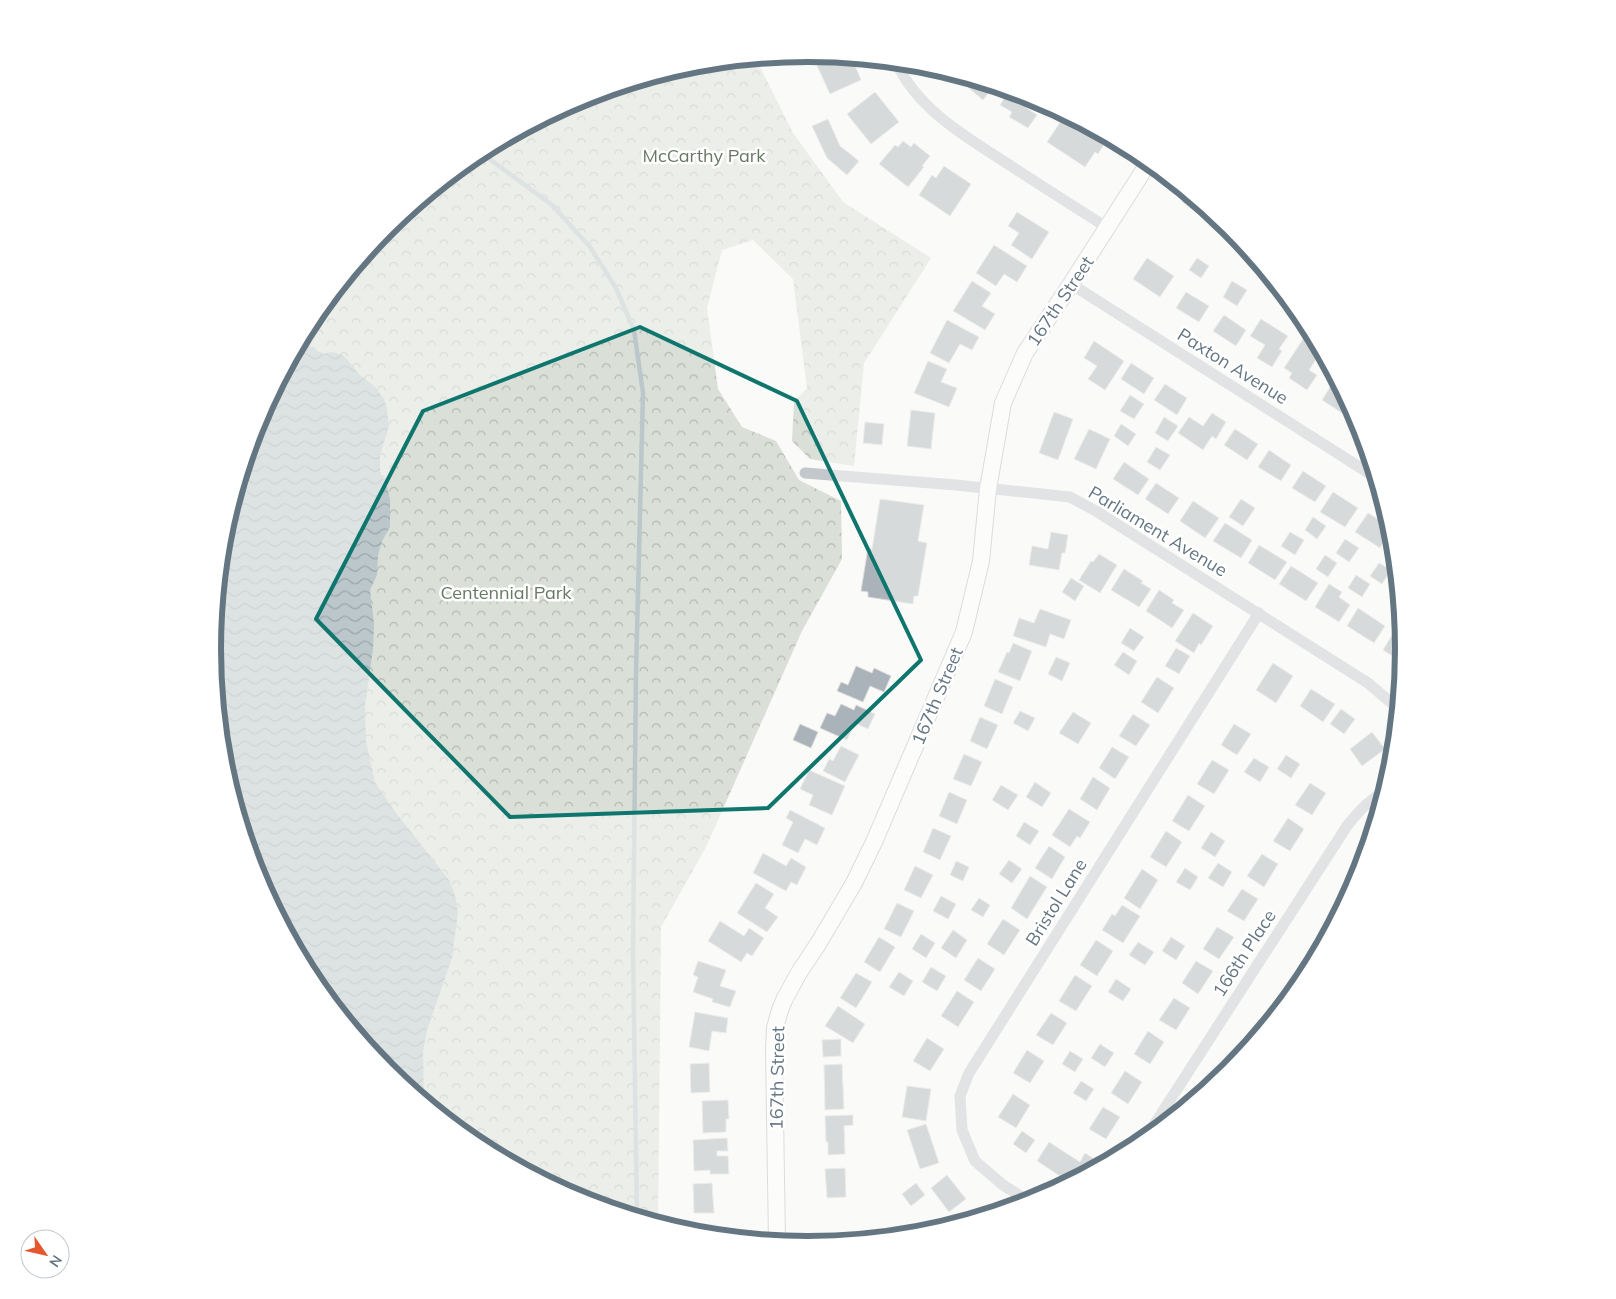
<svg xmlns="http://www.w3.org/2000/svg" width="1616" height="1299" font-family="Mulish,sans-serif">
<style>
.park{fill:url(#park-crowns)}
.water{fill:url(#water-waves)}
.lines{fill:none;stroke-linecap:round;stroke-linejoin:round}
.stream{stroke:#bbc7cb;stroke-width:4.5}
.building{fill:#aab3b9;stroke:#dcdcda}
.secondary-casing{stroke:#b3babf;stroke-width:18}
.street{stroke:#c3c8cc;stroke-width:11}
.secondary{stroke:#fff;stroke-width:16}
.marked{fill:none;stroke:#0f766e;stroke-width:4;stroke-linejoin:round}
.labels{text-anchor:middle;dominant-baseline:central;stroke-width:5;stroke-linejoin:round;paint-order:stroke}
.park-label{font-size:18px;fill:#687a64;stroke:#fff}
.street-label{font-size:18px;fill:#657683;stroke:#fff}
.rim{fill:none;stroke:#657683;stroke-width:6}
</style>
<defs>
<pattern id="park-crowns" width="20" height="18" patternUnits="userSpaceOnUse" patternTransform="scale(1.25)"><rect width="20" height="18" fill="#dadfd7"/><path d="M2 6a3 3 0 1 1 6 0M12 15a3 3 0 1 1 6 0" fill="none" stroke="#b4b9b4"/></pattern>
<pattern id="water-waves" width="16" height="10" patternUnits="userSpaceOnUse" patternTransform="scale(1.25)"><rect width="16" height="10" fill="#bbc7cb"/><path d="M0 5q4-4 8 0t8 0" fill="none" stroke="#9ca6aa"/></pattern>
</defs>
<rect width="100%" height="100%" fill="#fafaf8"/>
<polygon class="park" points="756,59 793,133 843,202 931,258 864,363 854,466 810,459 792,441 794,402 807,388 793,279 753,240 722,250 707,308 718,389 742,427 776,441 799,480 841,501 842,559 802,631 706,847 661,927 658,1224 580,1200 477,1145 387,1071 313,980 257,877 234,798 224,765 212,649 224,533 258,421 313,318 387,228 477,154 580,99 692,65"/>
<polygon class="water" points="303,345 314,347 320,354 333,352 344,356 359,374 375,387 384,399 387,409 389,426 380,455 380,472 387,486 390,500 390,527 382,541 378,555 377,575 370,590 374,624 373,649 365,705 366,741 375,782 393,809 449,880 455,895 458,912 452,958 427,1030 423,1051 424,1101 387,1071 312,980 257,877 224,765 212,649 224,533 258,421 298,346"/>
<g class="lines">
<polyline class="stream" points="480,152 552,205 590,247 616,288 634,330 643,393 636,673 633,951 637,1217"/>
</g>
<g class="building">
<polygon points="822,55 852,58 861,80 830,94 814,59"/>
<polygon points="965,78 994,86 983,100 965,85 969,80"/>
<polygon points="1009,91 1031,97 1025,107 1037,115 1028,128 1009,117 1012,112 1000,105"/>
<polygon points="875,92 899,122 871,144 847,114"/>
<polygon points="1055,109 1082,124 1107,140 1098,154 1095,152 1085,167 1047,142 1063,118 1053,112"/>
<polygon points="828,119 840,146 859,161 847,175 827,158 812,126"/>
<polygon points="903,141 911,147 914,143 930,156 922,166 924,167 908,187 879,164 895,145 898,147"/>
<polygon points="944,166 971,184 950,216 919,195 932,175 936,178"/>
<polygon points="1187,194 1208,211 1201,207 1198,212 1182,202"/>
<polygon points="1017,212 1049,232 1032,259 1011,245 1019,233 1008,226"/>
<polygon points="1220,221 1229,228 1245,247 1216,228"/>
<polygon points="994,245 1027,266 1017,282 1004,274 996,286 976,273"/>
<polygon points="1147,258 1174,276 1160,297 1133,279"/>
<polygon points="1197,258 1209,266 1201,278 1189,270"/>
<polygon points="972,281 991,293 982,306 995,314 985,330 953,311"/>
<polygon points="1232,281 1247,290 1237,306 1223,297"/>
<polygon points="1186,292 1209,306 1199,322 1176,308"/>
<polygon points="1224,315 1246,330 1236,346 1213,331"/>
<polygon points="1261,319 1288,336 1279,349 1282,351 1272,367 1257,358 1265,345 1250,336"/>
<polygon points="947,320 979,337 972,350 960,344 949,363 930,353"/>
<polygon points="1305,336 1317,343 1321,352 1309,370 1317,375 1307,390 1289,378 1292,373 1284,368"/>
<polygon points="1094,341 1124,361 1105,390 1088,379 1097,366 1084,358"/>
<polygon points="928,361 947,369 941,382 957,388 949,407 914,393"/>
<polygon points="1131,363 1154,378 1144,394 1121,379"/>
<polygon points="1165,384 1187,398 1177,415 1154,400"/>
<polygon points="1332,384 1342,390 1351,407 1345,415 1322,400"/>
<polygon points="1130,395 1144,404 1134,419 1120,411"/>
<polygon points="911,410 935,413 931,449 907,446"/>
<polygon points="1054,412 1073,419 1058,460 1039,453"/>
<polygon points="1212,413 1226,422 1216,439 1212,436 1203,450 1178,433 1189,417 1203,426"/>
<polygon points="1164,417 1178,426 1168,441 1155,433"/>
<polygon points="865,422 884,424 882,445 863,443"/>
<polygon points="1121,424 1136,434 1128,446 1114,436"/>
<polygon points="1089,429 1110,439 1096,469 1074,459"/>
<polygon points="1235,429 1258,444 1247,460 1224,445"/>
<polygon points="1156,447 1170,455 1160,470 1147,462"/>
<polygon points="1269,450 1291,465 1281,481 1258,467"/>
<polygon points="1124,462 1149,479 1138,495 1113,479"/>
<polygon points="1303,471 1326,486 1315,502 1292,488"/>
<polygon points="1156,483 1179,498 1168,514 1145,499"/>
<polygon points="1333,492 1358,508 1345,527 1320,512"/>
<polygon points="880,499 924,505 918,541 927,543 918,596 914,596 913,604 868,597 868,592 861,591 868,548 872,549"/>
<polygon points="1241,499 1255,508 1243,526 1229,517"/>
<polygon points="1193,501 1219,518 1205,538 1180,521"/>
<polygon points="1368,513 1390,527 1391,530 1380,548 1355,532"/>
<polygon points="1313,517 1326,526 1317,539 1305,530"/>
<polygon points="1225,523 1252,540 1241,558 1213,541"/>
<polygon points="1051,532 1068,535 1065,553 1062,553 1059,570 1029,565 1032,546 1048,549"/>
<polygon points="1290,532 1304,540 1295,555 1281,546"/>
<polygon points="1345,539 1359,548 1349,562 1336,553"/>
<polygon points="1259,545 1287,562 1275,580 1248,563"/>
<polygon points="1099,554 1117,565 1100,593 1079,580 1091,561 1093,562"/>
<polygon points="1325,555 1337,563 1328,577 1316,569"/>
<polygon points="1379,563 1391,570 1382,584 1370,576"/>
<polygon points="1291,566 1318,583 1306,601 1279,584"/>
<polygon points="1124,569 1143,581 1141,583 1151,589 1139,607 1111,590"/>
<polygon points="1356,575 1370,584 1362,597 1348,588"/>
<polygon points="1071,578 1084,586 1075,601 1062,592"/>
<polygon points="1329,584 1342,592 1339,597 1350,605 1339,622 1315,607"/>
<polygon points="1159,590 1174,600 1172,603 1184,610 1172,628 1146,611"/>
<polygon points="1358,608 1385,626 1374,643 1347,626"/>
<polygon points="1040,609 1071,620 1064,639 1050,634 1046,647 1013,636 1019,618 1034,623"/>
<polygon points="1193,613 1213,626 1201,645 1199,643 1194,653 1175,641"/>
<polygon points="1130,628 1144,637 1134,651 1121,643"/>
<polygon points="1394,632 1402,637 1404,650 1402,662 1383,650"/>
<polygon points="1013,643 1032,651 1020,681 998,672 1007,652 1009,653"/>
<polygon points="1176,648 1190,656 1179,674 1165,666"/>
<polygon points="1123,652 1137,661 1129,675 1114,665"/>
<polygon points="1056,657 1070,663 1062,681 1048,674"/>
<polygon points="1273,663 1293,676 1276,703 1256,690"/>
<polygon points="856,666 872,673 874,668 891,676 884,692 870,686 863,702 837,691 841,682 848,685"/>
<polygon points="1157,677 1174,688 1158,713 1141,702"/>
<polygon points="995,679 1013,687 1002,714 984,706"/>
<polygon points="1311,689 1335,704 1323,722 1300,706"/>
<polygon points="841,704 854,710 856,705 875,714 868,729 855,723 847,740 820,728 827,713 835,716"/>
<polygon points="1341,709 1355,719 1344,734 1330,724"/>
<polygon points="1020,711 1035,718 1028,731 1013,723"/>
<polygon points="1073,712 1091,723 1078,744 1059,733"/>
<polygon points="1133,714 1150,725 1136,746 1119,736"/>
<polygon points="980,717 998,725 987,749 970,741"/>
<polygon points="800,724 818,732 811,748 793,740"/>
<polygon points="1234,724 1251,734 1237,755 1221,745"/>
<polygon points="1372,732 1385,749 1362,766 1350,749"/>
<polygon points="841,746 859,755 845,782 823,771 829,759 833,761"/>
<polygon points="1112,747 1129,757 1115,779 1099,768"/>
<polygon points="964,754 982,762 971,786 953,779"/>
<polygon points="1286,755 1300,764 1291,778 1277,769"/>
<polygon points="1254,758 1269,767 1260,782 1244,772"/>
<polygon points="1212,760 1229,770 1214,794 1197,784"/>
<polygon points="809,770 845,786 832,815 809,805 813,795 800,789"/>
<polygon points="1093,777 1110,788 1097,810 1080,799"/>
<polygon points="1035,782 1051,793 1042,807 1026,797"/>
<polygon points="1310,783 1326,793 1312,815 1295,805"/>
<polygon points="1001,785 1018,795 1008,810 992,800"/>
<polygon points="949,792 967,800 957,824 939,816"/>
<polygon points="1188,795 1205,806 1189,831 1172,821"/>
<polygon points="1069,809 1090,822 1080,838 1077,836 1070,847 1052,835"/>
<polygon points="790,810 825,828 817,845 805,839 798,853 782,845 793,822 786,818"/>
<polygon points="1288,818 1304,829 1290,851 1273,841"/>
<polygon points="1024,822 1039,831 1030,845 1016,836"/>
<polygon points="933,828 951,836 940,860 923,852"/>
<polygon points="1166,831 1182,842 1166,867 1150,857"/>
<polygon points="1211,832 1225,841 1215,857 1201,848"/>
<polygon points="1049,846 1065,857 1052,879 1035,868"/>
<polygon points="763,853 786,866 791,858 806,867 797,885 791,882 786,891 753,873"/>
<polygon points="1262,854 1278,864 1264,887 1247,876"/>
<polygon points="1009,860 1022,869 1012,883 999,874"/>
<polygon points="956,861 969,867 963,881 950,875"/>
<polygon points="1218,863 1232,872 1223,887 1208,878"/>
<polygon points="915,866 933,875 921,898 904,890"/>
<polygon points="1185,868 1198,877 1190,890 1176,882"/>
<polygon points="1142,869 1158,880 1140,909 1124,898"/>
<polygon points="1030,876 1047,887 1027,919 1011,908"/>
<polygon points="756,883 774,894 765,908 778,917 767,932 737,913"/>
<polygon points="1242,889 1258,899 1244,921 1227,911"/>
<polygon points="941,896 956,904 948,919 933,911"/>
<polygon points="979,898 990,905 983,917 971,910"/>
<polygon points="897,903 914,911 901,937 884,929"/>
<polygon points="1122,905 1140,916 1123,943 1102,930 1112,914 1115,916"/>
<polygon points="1340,908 1342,909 1328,934 1325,932"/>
<polygon points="1003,919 1020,930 1004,955 987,944"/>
<polygon points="720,921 744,936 749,928 764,938 752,956 747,953 741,962 708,941"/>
<polygon points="1217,927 1234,937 1219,959 1203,949"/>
<polygon points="953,930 967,940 956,958 941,948"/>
<polygon points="921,934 935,943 926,958 912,949"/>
<polygon points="879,937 895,947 880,972 864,962"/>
<polygon points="1171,937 1185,946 1176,960 1162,951"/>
<polygon points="1096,940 1113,951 1097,976 1080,965"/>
<polygon points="1138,942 1154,952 1145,965 1129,955"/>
<polygon points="1314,944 1321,948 1307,973 1299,968"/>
<polygon points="978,958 995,969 981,991 964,980"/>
<polygon points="698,961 726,970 720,986 736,991 730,1007 712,1002 713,999 693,992 698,977 693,975"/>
<polygon points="1196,961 1213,971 1198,994 1182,983"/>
<polygon points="931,967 946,976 937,991 922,982"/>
<polygon points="899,972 913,981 904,996 889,987"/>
<polygon points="856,973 872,982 856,1008 840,998"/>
<polygon points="1075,975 1092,986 1076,1011 1059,1001"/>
<polygon points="1116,979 1131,989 1123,1001 1108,992"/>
<polygon points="1291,980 1299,985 1281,1008 1276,1004"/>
<polygon points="957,991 974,1002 958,1027 941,1016"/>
<polygon points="1174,998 1190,1008 1176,1030 1159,1020"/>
<polygon points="838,1006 865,1024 853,1043 825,1026"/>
<polygon points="695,1012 728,1018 726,1033 712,1031 709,1051 689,1047"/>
<polygon points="1051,1013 1067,1023 1053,1045 1036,1035"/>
<polygon points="1268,1016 1272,1019 1254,1041 1253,1040"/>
<polygon points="1148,1031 1164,1042 1150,1064 1134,1054"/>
<polygon points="927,1038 944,1049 930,1071 913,1061"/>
<polygon points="841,1039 841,1056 823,1057 822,1040"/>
<polygon points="1100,1044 1114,1053 1105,1067 1091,1058"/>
<polygon points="1027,1050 1044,1061 1030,1083 1013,1073"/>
<polygon points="1070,1051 1083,1059 1075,1072 1062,1064"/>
<polygon points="709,1063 710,1092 691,1093 690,1064"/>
<polygon points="842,1064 844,1109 825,1110 824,1065"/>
<polygon points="1125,1071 1142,1082 1128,1104 1111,1093"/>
<polygon points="1081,1081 1094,1089 1086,1101 1073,1093"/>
<polygon points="907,1086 931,1089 926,1121 902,1117"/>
<polygon points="1013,1094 1030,1105 1016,1128 998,1117"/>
<polygon points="728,1100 729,1119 726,1119 726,1132 703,1133 702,1101"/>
<polygon points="1103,1107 1120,1117 1106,1139 1089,1129"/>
<polygon points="853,1115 853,1125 844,1126 845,1154 828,1155 828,1142 826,1142 825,1116"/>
<polygon points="926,1124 939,1163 920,1169 907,1130"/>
<polygon points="1022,1131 1035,1140 1026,1153 1013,1144"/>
<polygon points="727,1138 728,1151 717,1151 717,1156 728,1156 729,1174 710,1174 710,1170 694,1171 693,1140"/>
<polygon points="1049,1142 1080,1162 1085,1153 1094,1159 1084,1174 1069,1182 1037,1161"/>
<polygon points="845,1168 846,1197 827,1198 825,1169"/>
<polygon points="947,1175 966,1199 949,1212 931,1188"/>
<polygon points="712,1183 714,1213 694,1213 693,1184"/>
<polygon points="916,1183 925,1195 911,1206 902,1194"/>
<polygon points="979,1210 987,1215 974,1219"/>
<polygon points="688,1227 719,1236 691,1234 687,1232"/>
</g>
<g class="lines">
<defs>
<polyline id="secondary" points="777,1242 774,1051 775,1028 780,1010 785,998 800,971 818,944 854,883 874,842 964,632 981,561 988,489 1003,403 1025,353 1071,284 1149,162"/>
</defs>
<use href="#secondary" class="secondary-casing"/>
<g class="street">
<path d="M896,62C919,112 970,139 1014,168C1045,188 1076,208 1108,228"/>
<polyline points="1071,284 1375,477"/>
<polyline points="805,473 956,485 1070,497 1096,511 1368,683 1395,706 1398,710"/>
<path d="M1143,1142L1347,826C1358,812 1368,801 1384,792"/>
<polyline points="1030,1202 1003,1185 975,1161 962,1130 960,1096 969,1073 1259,613"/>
</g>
<use href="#secondary" class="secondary"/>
</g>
<path d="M0 0H1616V1299H0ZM640,327L797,401L921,660L768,808L510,817L316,619L423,411Z" fill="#fafaf8" fill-opacity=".55" fill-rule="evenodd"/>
<path class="marked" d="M640,327L797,401L921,660L768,808L510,817L316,619L423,411Z"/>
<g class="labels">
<g class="park-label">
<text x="704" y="155">McCarthy Park</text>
<text x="506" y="592">Centennial Park</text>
</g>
<g class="street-label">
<text transform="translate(1060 301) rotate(-56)">167th Street</text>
<text transform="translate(1233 366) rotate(32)">Paxton Avenue</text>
<text transform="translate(1158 531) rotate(31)">Parliament Avenue</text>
<text transform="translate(937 696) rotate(-67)">167th Street</text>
<text transform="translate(1056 902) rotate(-58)">Bristol Lane</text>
<text transform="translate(1244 953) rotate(-57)">166th Place</text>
<text transform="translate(777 1078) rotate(-89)">167th Street</text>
</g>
</g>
<path d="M0 0H1616V1299H0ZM221 649a587 587 0 1 1 1174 0a587 587 0 1 1-1174 0Z" fill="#fff" fill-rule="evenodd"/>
<path class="rim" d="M221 649a587 587 0 1 1 1174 0a587 587 0 1 1-1174 0Z"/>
<g transform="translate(45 1254) rotate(124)"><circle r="24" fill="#ffffff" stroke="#c1c8cd"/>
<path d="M0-4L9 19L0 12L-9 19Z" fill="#e4572e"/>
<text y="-8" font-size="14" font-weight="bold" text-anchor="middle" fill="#657683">N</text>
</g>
</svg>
